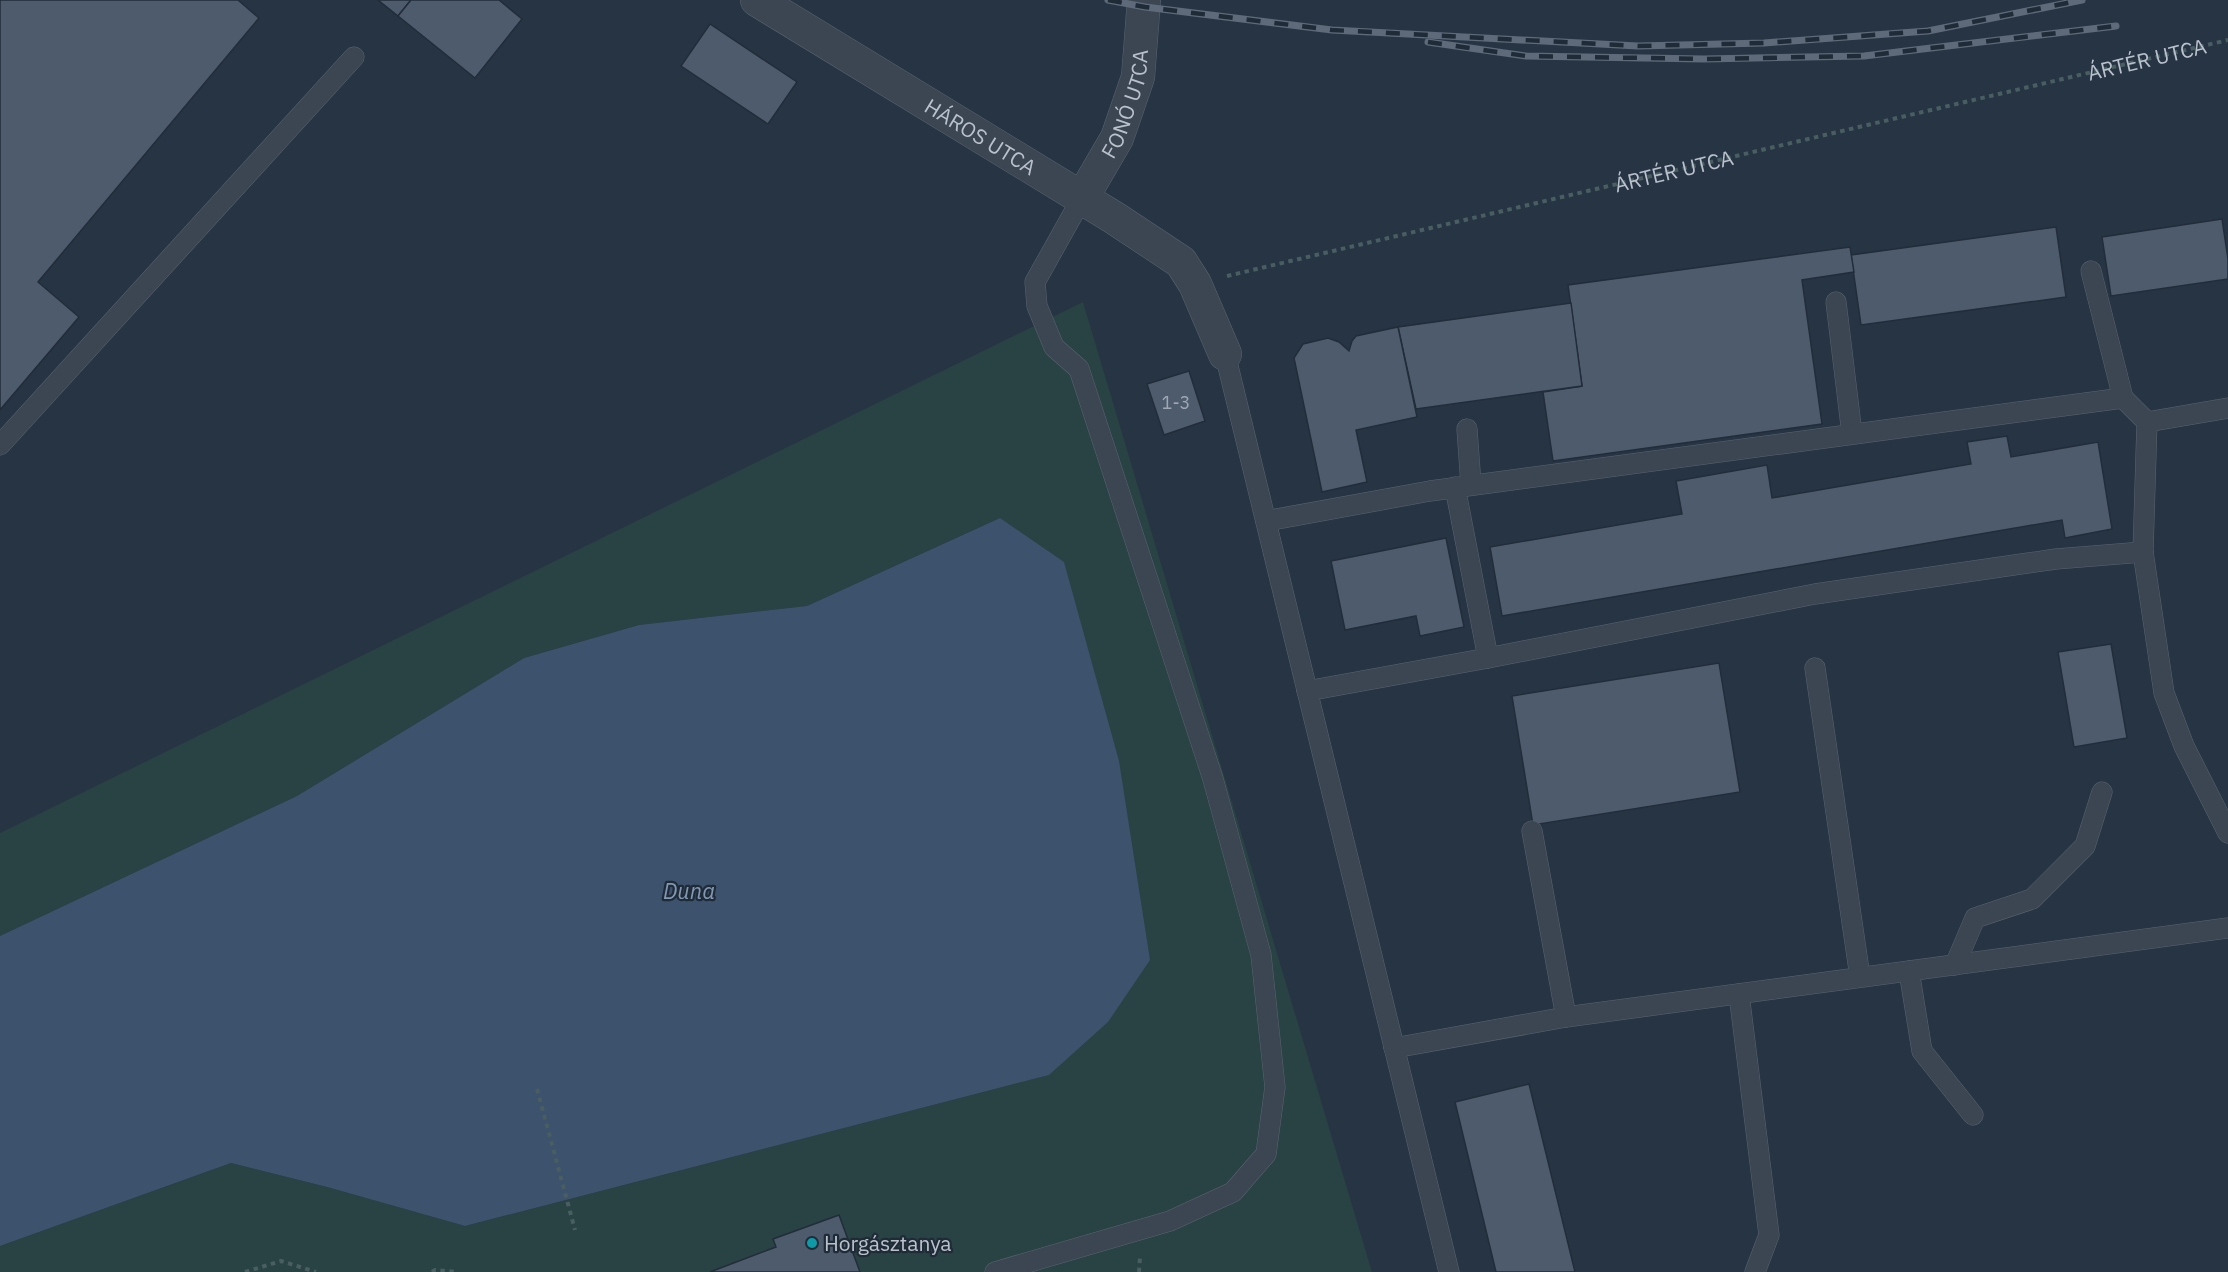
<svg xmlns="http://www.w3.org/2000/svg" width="2228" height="1272" font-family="'IBM Plex Sans',sans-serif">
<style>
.green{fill:#294244}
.water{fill:#3d526c}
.building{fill:#4e5b6c;stroke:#222d3a;stroke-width:1.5}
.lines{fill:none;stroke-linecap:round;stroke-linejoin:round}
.service-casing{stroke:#5a6470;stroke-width:21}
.minor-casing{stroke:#5a6470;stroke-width:34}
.path{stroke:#485e61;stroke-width:4;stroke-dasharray:4.5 4.5;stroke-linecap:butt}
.service{stroke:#3c4653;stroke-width:20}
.minor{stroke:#3c4653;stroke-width:33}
.rail-casing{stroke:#5e6a7a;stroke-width:7}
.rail{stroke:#202b38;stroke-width:4.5;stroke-dasharray:14;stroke-linecap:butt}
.culture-dot{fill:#0f9aa8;stroke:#202b38;stroke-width:2}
.labels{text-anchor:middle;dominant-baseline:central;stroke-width:4.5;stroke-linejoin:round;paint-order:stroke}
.number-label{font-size:18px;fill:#9ea8b5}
.street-label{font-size:21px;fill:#b9c1cd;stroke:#202b38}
.poi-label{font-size:21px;fill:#b9c1cd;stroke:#202b38;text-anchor:start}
.water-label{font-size:22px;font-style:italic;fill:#8198b3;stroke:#202b38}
</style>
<rect width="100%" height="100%" fill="#273443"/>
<polygon class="green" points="1083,302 1372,1272 0,1272 0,1246 231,1163 327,1187 465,1226 1049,1075 1000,518 807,606 639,625 524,658 297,796 0,936 0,833"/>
<polygon class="water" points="1000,518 1064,562 1119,761 1150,960 1108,1022 1049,1075 465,1226 327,1187 231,1163 0,1246 0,936 297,796 524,658 639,625 807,606"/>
<g class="building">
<polygon points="0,0 238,0 259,18 38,282 79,317 0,410"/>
<polygon points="378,0 411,0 398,16"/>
<polygon points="411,0 499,0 522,19 475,78 398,16"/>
<polygon points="710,24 797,82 768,124 681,66"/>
<polygon points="2222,219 2228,259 2228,279 2111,296 2102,237"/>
<polygon points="2056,227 2066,297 1861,325 1851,255"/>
<polygon points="1850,247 1854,272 1802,280 1822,424 1553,461 1543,392 1582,386 1568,285"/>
<polygon points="1571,303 1582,386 1416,409 1398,327"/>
<polygon points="1398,327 1417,417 1356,430 1367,482 1322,492 1294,358 1303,344 1328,338 1339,342 1349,351 1352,341 1356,336"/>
<polygon points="1189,371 1205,421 1164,435 1147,384"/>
<polygon points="2007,436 2011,457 2098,442 2112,529 2065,538 2062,520 1502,616 1490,547 1682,514 1676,481 1767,465 1772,498 1971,464 1967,442"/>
<polygon points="1446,538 1464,627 1420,636 1416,616 1345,630 1331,561"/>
<polygon points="2111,644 2127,738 2074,747 2058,652"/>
<polygon points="1719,663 1740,792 1533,825 1512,696"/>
<polygon points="1529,1084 1575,1272 1496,1272 1455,1102"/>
<polygon points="839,1215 860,1272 710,1272 776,1247 773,1239"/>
</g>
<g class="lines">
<defs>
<g id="service">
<polyline points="2091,271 2123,398"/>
<polyline points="1836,302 1852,434"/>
<polyline points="1225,354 1449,1272"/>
<polyline points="2147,422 2228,408"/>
<polyline points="1467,429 1471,485"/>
<polyline points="0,445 354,57"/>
<polyline points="1455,487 1488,658"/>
<polyline points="1266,521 1430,491 2123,398 2147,422 2143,552 2164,693 2184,746 2228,833"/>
<polyline points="1815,668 1860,977"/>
<polyline points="1307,691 1488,658 1815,594 2056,559 2143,552"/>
<polyline points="1955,965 1975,918 2032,899 2085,846 2102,792"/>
<polyline points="1909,971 1922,1051 1973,1115"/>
<polyline points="1739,994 1769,1235 1755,1272"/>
<polyline points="1566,1017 2228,928"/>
<polyline points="1394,1048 1566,1017 1532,831"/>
<polyline points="995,1272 1170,1221 1233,1192 1266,1154 1275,1087 1261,955 1213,779 1079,369 1054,347 1037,306 1035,282 1082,198"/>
</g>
<g id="minor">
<path id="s2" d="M757,0L1113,217L1181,262L1195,284L1225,354"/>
<path id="s3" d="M1082,198L1117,138L1138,77L1144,0"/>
</g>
</defs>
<use href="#service" class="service-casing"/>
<use href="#minor" class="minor-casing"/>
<g class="path">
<path id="s1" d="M1227,276L2228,40"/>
<polyline points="537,1089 575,1230"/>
<polyline points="245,1272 281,1261 316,1272"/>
<polyline points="432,1272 435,1270 456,1272"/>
<polyline points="1139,1272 1140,1257"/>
</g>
<use href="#service" class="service"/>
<use href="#minor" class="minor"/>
<defs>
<g id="rail">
<polyline points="1108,0 1145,7 1332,30 1638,46 1764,43 1928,31 2082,0"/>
<polyline points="1428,42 1526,56 1704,59 1864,56 2116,26"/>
</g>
</defs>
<use href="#rail" class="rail-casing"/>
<use href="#rail" class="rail"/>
</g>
<circle class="culture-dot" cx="812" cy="1243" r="6"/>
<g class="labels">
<g class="number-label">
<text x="1176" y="402">1-3</text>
</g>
<g class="street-label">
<text stroke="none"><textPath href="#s1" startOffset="945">ÁRTÉR UTCA</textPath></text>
<text stroke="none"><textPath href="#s3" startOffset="105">FONÓ UTCA</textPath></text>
<text stroke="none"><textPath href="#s2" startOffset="262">HÁROS UTCA</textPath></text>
<text stroke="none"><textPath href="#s1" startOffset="459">ÁRTÉR UTCA</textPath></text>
</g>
<g class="poi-label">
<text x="824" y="1243">Horgásztanya</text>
</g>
<g class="water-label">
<text x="689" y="890">Duna</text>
</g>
</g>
</svg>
